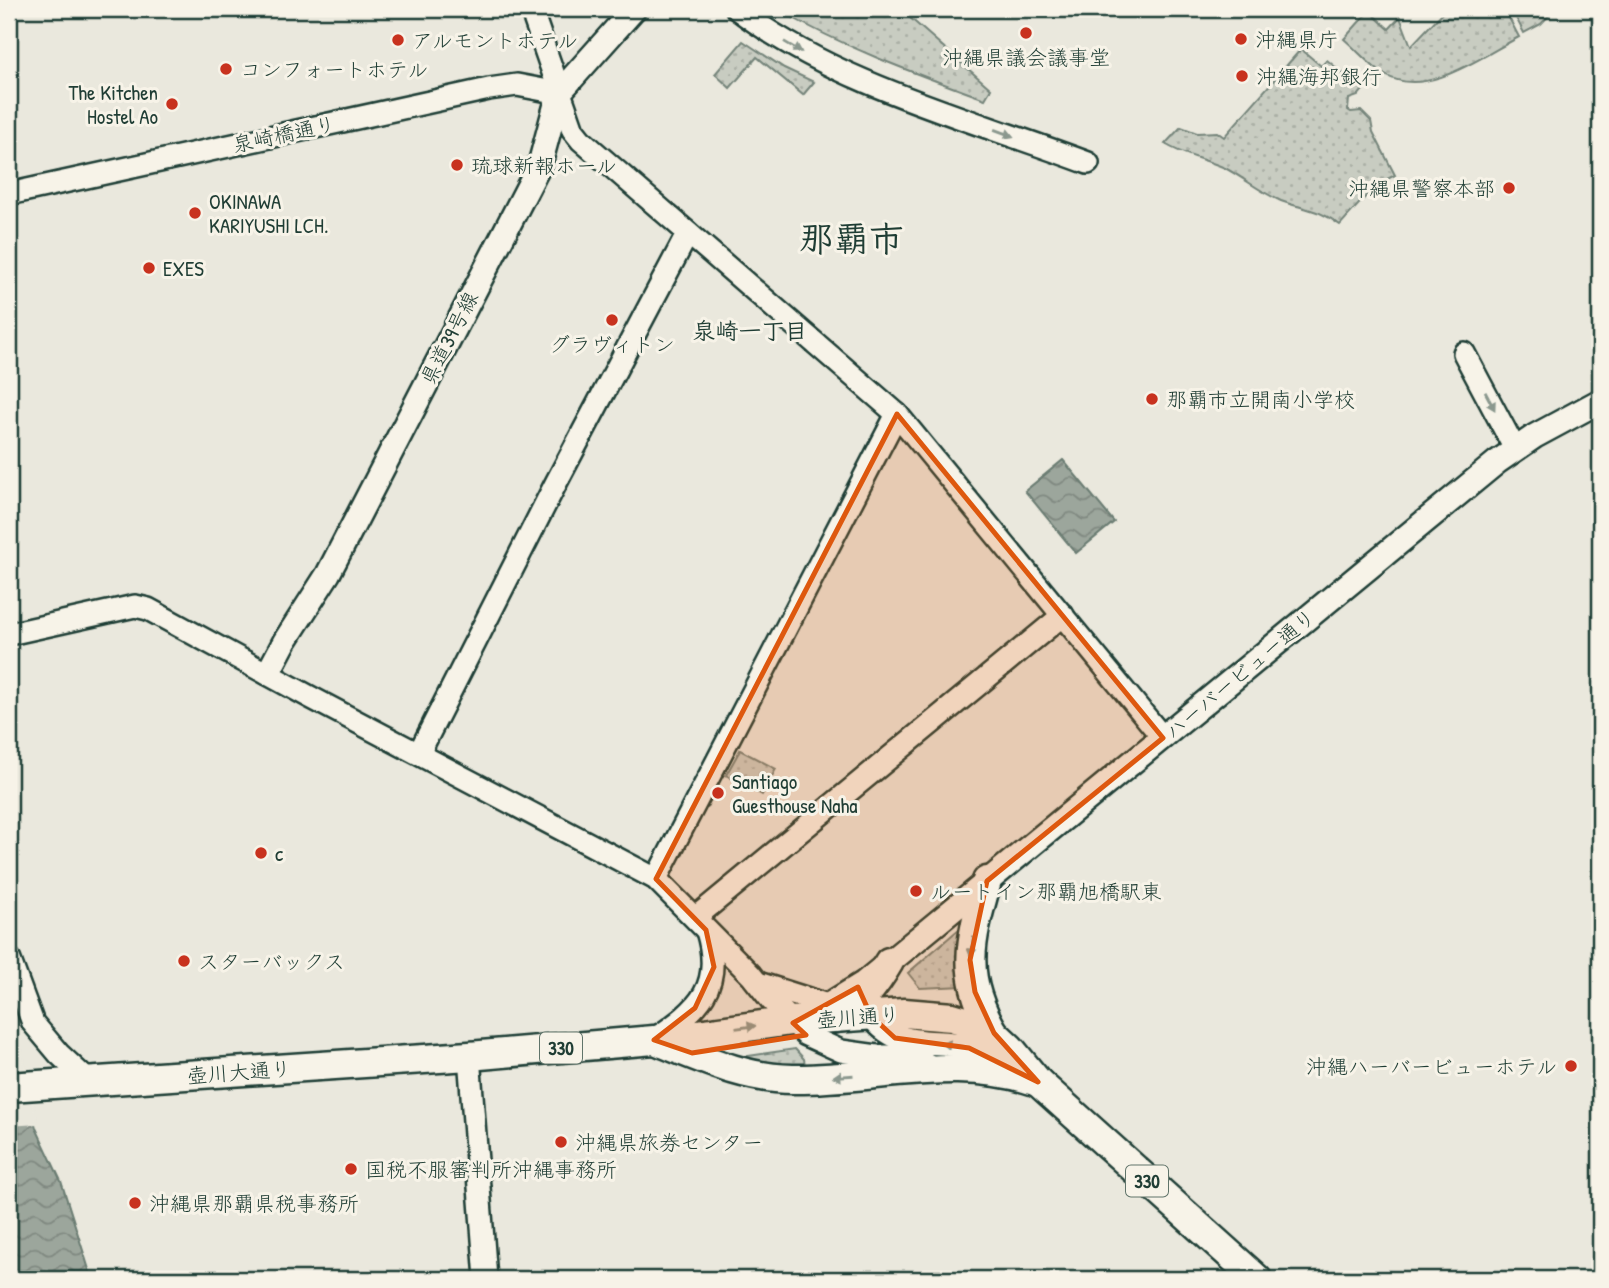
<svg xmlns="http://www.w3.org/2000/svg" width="1609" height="1288" font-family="'Patrick Hand','Klee One',sans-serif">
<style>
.grass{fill:url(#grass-dots);stroke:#74847a;stroke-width:2}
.water{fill:url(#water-waves);stroke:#6a7c72;stroke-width:2}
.pier{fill:#eae8dd}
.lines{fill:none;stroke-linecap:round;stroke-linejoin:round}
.tertiary-casing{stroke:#1f3d34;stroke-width:26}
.secondary-casing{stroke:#1f3d34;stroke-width:28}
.trunk-casing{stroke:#1f3d34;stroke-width:33}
.tertiary{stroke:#f7f3e8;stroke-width:21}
.secondary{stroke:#f7f3e8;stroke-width:23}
.trunk{stroke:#f7f3e8;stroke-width:28}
.oneway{fill:#8b988e}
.marked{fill:#de580e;fill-opacity:0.2;stroke:#de580e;stroke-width:5;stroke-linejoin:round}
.poi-dot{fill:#c8321e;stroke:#f7f3e8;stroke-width:2.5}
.labels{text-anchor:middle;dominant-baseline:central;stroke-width:6;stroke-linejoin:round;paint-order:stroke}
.shield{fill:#f7f3e8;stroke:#60746a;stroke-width:2}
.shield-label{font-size:19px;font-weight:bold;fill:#1f3d34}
.poi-label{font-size:21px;fill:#1f3d34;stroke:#f7f3e8;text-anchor:start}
.street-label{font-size:21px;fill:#1f3d34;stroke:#f7f3e8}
.neighbourhood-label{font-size:23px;font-weight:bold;fill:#1f3d34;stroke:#f7f3e8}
.town-label{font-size:35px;font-weight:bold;fill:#1f3d34;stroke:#f7f3e8}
</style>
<defs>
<pattern id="grass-dots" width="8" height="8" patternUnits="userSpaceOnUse" patternTransform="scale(1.75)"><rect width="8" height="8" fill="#c8ccc1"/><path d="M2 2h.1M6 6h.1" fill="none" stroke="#abb0a6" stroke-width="1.8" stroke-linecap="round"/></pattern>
<pattern id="water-waves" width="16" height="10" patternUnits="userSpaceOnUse" patternTransform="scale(1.75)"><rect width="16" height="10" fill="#9ca69c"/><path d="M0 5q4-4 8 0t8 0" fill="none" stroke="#7f8880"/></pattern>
</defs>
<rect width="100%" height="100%" fill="#eae8dd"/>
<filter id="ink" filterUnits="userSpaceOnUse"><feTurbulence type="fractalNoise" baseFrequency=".0143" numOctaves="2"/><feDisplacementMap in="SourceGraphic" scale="14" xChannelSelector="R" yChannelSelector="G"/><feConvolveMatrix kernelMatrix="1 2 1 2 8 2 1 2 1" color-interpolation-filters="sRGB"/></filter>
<g filter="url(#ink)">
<g class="grass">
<path d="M777,9H900L991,89L985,99C913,73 843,47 777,9Z"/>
<path d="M1446,9H1508V16L1519,37C1482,56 1427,99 1385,75C1370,66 1357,50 1344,39L1369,11L1389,29L1400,17L1411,46Z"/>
<polygon points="1514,9 1555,9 1541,24 1524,33 1514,14"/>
<polygon points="743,41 784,68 814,82 803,95 757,57 730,88 715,74"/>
<path d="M1301,49L1321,66L1327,60L1363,90L1358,96L1349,99L1348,110L1351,112L1361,111L1371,121L1373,132L1395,175L1376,185L1340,225C1320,209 1303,209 1281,201C1260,192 1244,178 1225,168C1205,159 1184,156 1165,144L1181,127L1197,133L1217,132L1224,137Z"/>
<polygon points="740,750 776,769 762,795 726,775"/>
<polygon points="966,923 964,986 920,988 908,973"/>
<polygon points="795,1049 804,1059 805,1065 769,1069 749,1060 748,1056"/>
</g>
<g class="water">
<polygon points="1063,460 1114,522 1076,553 1025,491"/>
<polygon points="9,1016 36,1128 61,1181 92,1279 16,1279 9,1256"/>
</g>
<polygon class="pier" points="21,1045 38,1124 9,1126 9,1047"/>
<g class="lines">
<defs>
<g id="tertiary">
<polyline points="531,9 573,130 581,140 897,414 1163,738"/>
<path d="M737,9C837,85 971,119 1088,163"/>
<polyline points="9,194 489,89 517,85 559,93"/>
<polyline points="1464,353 1515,449"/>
<polyline points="9,634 135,606 148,609 310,697 656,879 751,975 771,1000 806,1035 841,1051 877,1056 914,1056 935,1069"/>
<polyline points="419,753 556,483 688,233"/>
<polyline points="656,879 897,414"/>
<polyline points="696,917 1063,615"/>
<polyline points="9,958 33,1023 59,1054 87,1080"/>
<polyline points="758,983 840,1009"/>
<path d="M656,1038C699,1009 724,987 707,931"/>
<polyline points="469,1056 486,1279"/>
</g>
<g id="secondary">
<polyline points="268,673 285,641 328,574 540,164 559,93 634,9"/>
<path d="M865,1003C893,1063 945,1029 991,1055C998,1059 1005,1067 1012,1073"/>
<polyline points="804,1017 827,1006 864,983 1497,462 1535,436 1600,401"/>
</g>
<g id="trunk">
<path d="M987,881C970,942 960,975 994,1033"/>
<path d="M836,1018C861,1004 875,986 889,962"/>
<path d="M660,1042C703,1059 746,1079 793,1079C876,1080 957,1054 1038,1082"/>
<polyline points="9,1087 469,1056 654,1040 791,1021 904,1013 952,1017 972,1023 994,1033 1010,1048 1038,1082 1257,1279"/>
</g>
</defs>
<use href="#tertiary" class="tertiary-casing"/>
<use href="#secondary" class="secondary-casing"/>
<use href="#trunk" class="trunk-casing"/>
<use href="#tertiary" class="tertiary"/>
<use href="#secondary" class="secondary"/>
<use href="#trunk" class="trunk"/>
</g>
<defs><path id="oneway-solid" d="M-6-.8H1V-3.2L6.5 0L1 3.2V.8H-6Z" transform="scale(1.75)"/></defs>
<g class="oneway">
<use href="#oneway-solid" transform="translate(793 47) rotate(31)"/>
<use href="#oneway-solid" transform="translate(1004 133) rotate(20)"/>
<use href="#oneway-solid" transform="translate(1490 401) rotate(62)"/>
<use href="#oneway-solid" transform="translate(972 947) rotate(98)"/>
<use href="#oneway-solid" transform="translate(746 1027) rotate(-8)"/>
<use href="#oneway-solid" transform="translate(952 1045) rotate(-171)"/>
<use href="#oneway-solid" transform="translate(843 1076) rotate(176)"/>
</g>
</g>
<path class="marked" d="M897,414L1163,738L987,881L970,960L975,992L994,1033L1038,1082L969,1048L895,1038L871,1016L858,987L793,1023L806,1035L692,1053L654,1040L695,1008L714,967L706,930L656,879Z"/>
<g class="poi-dot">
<circle cx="1026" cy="33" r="7"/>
<circle cx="1241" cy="39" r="7"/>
<circle cx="398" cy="40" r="7"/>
<circle cx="226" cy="69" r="7"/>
<circle cx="1242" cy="76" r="7"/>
<circle cx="172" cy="104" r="7"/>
<circle cx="457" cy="165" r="7"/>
<circle cx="1509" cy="188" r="7"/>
<circle cx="195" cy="213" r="7"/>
<circle cx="149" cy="268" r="7"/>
<circle cx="612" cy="320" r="7"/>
<circle cx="1152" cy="399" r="7"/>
<circle cx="718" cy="793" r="7"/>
<circle cx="261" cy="853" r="7"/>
<circle cx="916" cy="891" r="7"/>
<circle cx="184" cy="961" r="7"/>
<circle cx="1571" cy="1066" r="7"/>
<circle cx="561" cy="1142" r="7"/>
<circle cx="351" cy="1169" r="7"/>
<circle cx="135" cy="1203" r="7"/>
</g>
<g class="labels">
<g class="shield">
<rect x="540" y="1032.5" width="42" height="31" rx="5"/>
<rect x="1126" y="1165.5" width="42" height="31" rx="5"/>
</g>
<g class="shield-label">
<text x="561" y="1048">330</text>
<text x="1147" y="1181">330</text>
</g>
<g class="poi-label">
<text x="1255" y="39">沖縄県庁</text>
<text x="412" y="40">アルモントホテル</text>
<text x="1026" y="57" text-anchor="middle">沖縄県議会議事堂</text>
<text x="240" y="69">コンフォートホテル</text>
<text x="1256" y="76">沖縄海邦銀行</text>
<text x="158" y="92" text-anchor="end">The Kitchen<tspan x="158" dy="24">Hostel Ao</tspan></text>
<text x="471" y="165">琉球新報ホール</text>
<text x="1495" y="188" text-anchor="end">沖縄県警察本部</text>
<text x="209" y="201">OKINAWA<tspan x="209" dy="24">KARIYUSHI LCH.</tspan></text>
<text x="163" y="268">EXES</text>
<text x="612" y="344" text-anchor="middle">グラヴィトン</text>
<text x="1166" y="399">那覇市立開南小学校</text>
<text x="732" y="781">Santiago<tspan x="732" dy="24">Guesthouse Naha</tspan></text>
<text x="275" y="853">c</text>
<text x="930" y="891">ルートイン那覇旭橋駅東</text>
<text x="198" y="961">スターバックス</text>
<text x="1557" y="1066" text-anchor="end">沖縄ハーバービューホテル</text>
<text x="575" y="1142">沖縄県旅券センター</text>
<text x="365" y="1169">国税不服審判所沖縄事務所</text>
<text x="149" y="1203">沖縄県那覇県税事務所</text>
</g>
<g class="street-label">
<text transform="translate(284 134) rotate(-12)">泉崎橋通り</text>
<text transform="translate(449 338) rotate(-63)">県道39号線</text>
<text transform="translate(1240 674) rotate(-40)">ハーバービュー通り</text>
<text transform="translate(858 1017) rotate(-4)">壺川通り</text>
<text transform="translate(239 1072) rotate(-4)">壺川大通り</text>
</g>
<g class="neighbourhood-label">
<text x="750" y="330">泉崎一丁目</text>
</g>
<g class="town-label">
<text x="851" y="238">那覇市</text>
</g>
</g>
<rect width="1609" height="1288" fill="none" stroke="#f7f3e8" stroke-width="35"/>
<rect x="18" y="18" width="1574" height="1253" fill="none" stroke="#1f3d34" stroke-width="2.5" filter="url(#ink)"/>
</svg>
